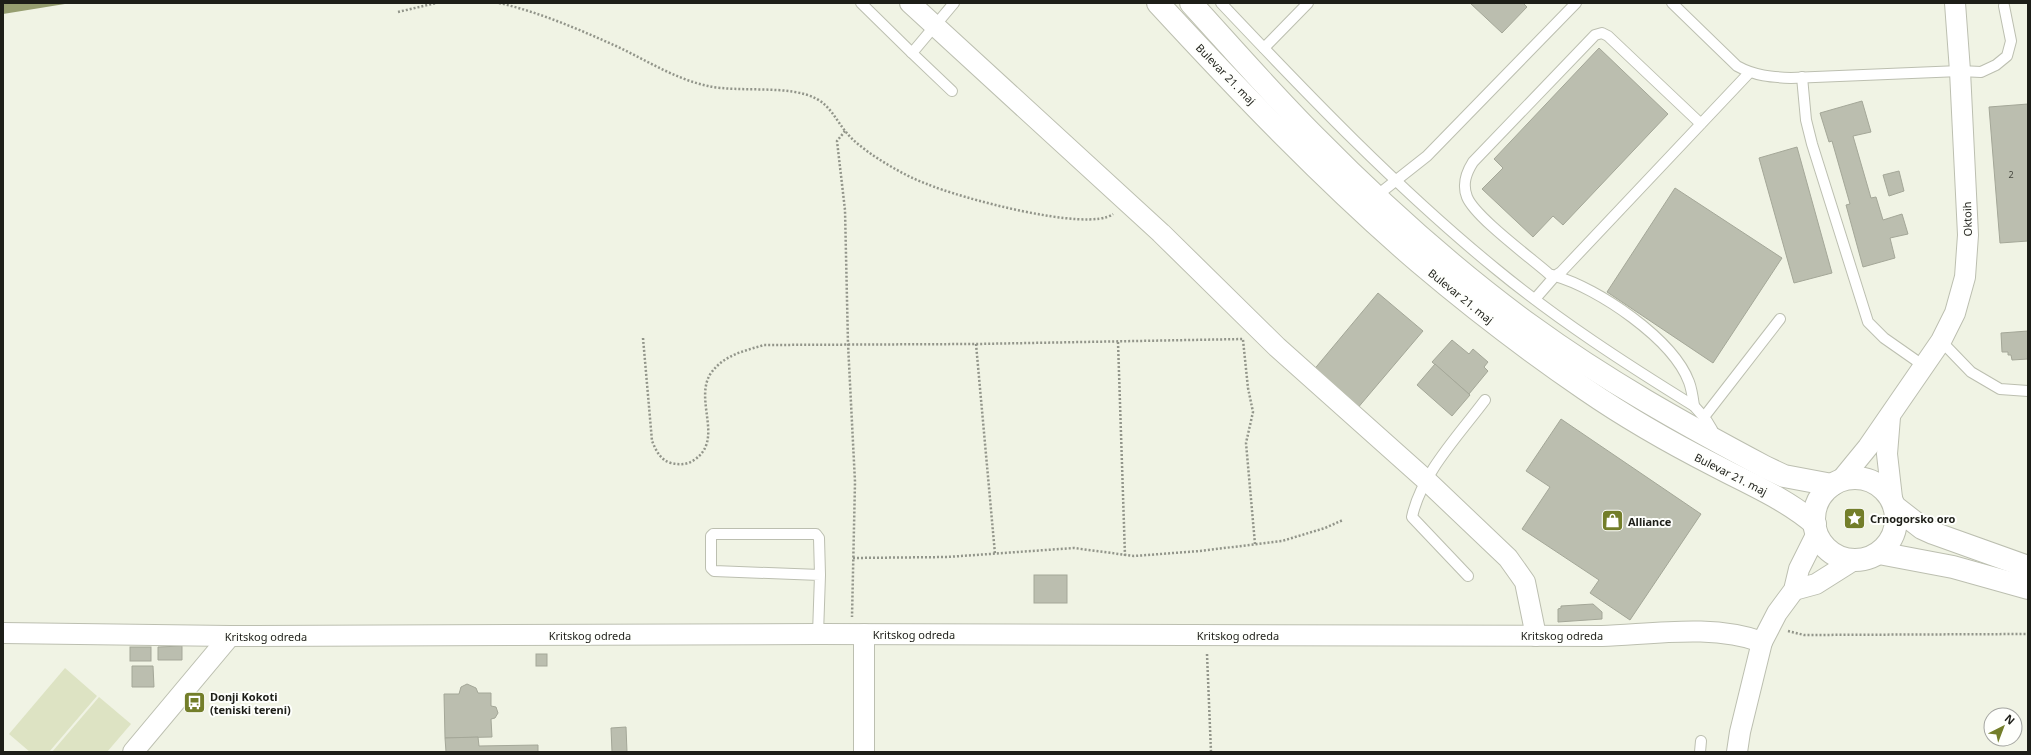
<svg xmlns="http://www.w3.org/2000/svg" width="2031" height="755" font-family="'Noto Sans',sans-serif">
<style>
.green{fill:#dde3c3}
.water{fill:#969e70}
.building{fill:#bbbeaf;stroke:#a4a798}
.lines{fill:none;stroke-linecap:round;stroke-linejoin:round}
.service-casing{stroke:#bcbfb0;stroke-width:12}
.minor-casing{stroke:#bcbfb0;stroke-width:22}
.primary-casing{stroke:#bcbfb0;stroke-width:24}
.path{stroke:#92958a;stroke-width:2.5;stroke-dasharray:2 2;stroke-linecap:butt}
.service{stroke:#fff;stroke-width:10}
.minor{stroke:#fff;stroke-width:20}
.primary{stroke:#fff;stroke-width:22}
.labels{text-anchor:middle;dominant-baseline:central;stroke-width:4;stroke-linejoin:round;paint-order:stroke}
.number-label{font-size:9px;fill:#44463e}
.street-label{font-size:11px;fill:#1d1e18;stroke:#fefffc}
.poi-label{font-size:11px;font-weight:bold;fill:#1d1e18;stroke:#fefffc;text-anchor:start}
</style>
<rect width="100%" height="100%" fill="#f0f3e4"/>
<g class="green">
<polygon points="65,668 97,696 49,752 30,752 9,734"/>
<polygon points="99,697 131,724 107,752 52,752"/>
</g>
<polygon class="water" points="3,3 71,3 3,14"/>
<g class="building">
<polygon points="1470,3 1523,3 1527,7 1502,33"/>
<polygon points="1599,48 1668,114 1563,225 1553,216 1533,237 1482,189 1503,168 1494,159"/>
<polygon points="1862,101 1871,132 1853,136 1871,198 1876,197 1883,220 1902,214 1908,234 1890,238 1895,258 1863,267 1846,205 1850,204 1832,141 1829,142 1820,113"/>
<polygon points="2028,104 2028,241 2000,243 1989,107"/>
<polygon points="1797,147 1832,273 1794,283 1759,158"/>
<polygon points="1899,171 1904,191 1889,196 1883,175"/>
<polygon points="1675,188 1782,258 1713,363 1607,292"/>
<polygon points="1378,293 1423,331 1356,410 1312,372"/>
<polygon points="2028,331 2028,359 2012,360 2011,355 2008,355 2008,352 2002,352 2001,333"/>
<polygon points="1452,340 1469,354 1473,349 1488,362 1484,367 1488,371 1469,394 1432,362"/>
<polygon points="1435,364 1470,395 1452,416 1417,385"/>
<polygon points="1561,419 1701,514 1630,620 1590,593 1599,580 1522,529 1550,487 1526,471"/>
<rect x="1034" y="575" width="33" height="28"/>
<polygon points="1593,604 1602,612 1602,619 1558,622 1558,609 1561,608 1561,606"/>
<polygon points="182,646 182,660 158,660 158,647"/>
<rect x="130" y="647" width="21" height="14"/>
<rect x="536" y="654" width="11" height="12"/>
<polygon points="132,666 153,666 154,687 132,687"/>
<polygon points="467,684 476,688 478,693 491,693 491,706 496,707 498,713 495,718 491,719 492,737 445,738 444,694 459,694 461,687"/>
<polygon points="626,727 627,752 612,752 611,728"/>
<polygon points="478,737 479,746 538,745 538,752 446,752 445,738"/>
</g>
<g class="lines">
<defs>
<g id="service">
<polyline points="861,3 912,53 954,3"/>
<path d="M1221,3C1308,95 1398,189 1496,269C1558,320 1626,364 1694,406C1703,416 1711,424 1715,437"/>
<path d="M1672,3L1737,66C1755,76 1771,77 1791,78L1960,71L1981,72L1996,65L2007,56L2011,41L2004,6"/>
<polyline points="1264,48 1308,3"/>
<polyline points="912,53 952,91"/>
<polyline points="1802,77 1806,120 1812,144 1868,322 1884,338 1924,366"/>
<path d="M1701,124L1608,36L1602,33L1595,35L1473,162C1466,173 1462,184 1467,197C1475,217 1531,258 1549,274L1555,276L1561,272L1749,73"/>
<polyline points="1375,197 1427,156 1576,3"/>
<path d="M1535,299L1555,276C1598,288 1673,339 1689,382C1692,390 1693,399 1694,406"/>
<polyline points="1941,341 1971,372 2000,389 2028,391"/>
<polyline points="1704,417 1780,319"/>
<path d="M1468,576L1412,517C1421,474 1459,435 1485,400"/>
<polyline points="818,634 820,575 819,538 816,534 713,534 711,536 711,568 714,571 820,575"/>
<polyline points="1700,752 1701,741"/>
</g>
<g id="minor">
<polyline points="910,3 1161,233 1277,347 1426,480 1508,558 1525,582 1536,636"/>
<polyline points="1890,417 1887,454 1892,498"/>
<polyline points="1841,480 1868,447 1941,341 1955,313 1965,277 1968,235 1960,71 1955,3"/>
<polyline points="1794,590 1816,584 1854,560"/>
<path d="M3,633L230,636L818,634L1602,636C1654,634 1713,624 1762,642L1777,613L1794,590L1799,569L1817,533"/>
<polyline points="133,752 230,636"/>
<polyline points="864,752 864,634"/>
<polyline points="1737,752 1740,732 1762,642"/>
</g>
<g id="primary">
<path d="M1158,3C1241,93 1327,183 1420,263C1473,308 1528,350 1585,389C1627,418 1671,443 1716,466C1750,484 1786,499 1815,524"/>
<path d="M1191,3C1232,48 1272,94 1315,137C1382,205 1454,270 1531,326C1605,380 1684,424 1765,467L1784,476L1832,485"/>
<circle cx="1855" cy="519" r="41"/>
<polyline points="1895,507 1922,528 1933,533 2028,567"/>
<polyline points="1879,553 1953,567 2028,588"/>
</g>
</defs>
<use href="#service" class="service-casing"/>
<use href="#minor" class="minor-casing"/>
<use href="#primary" class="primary-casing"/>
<g class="path">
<path d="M499,3C539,12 578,29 616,46C646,60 675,79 708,86C740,93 789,84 817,99C831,107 836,120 846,132C853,141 864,149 874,156C891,167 908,177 927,184C957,197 1088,233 1113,214"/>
<polyline points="398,12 436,3"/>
<polyline points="845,131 837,141 845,210 848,344 855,482 852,617"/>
<path d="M643,338L652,441C656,450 660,460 671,463C679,465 687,465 694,460C725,440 693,400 711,373C724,355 744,351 764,345L976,344L1243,339"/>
<polyline points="1243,340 1248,388 1253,412 1246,443 1255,544"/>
<polyline points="1118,342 1125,556"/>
<polyline points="976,344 995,554"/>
<polyline points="853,558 947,557 1074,548 1134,556 1200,551 1282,541 1325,528 1343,520"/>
<polyline points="1788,631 1804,635 2028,634"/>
<polyline points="1207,654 1211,752"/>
</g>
<use href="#service" class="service"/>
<use href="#minor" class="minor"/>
<use href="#primary" class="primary"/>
</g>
<defs>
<symbol id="sight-square" viewBox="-11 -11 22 22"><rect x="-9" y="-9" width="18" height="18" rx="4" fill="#737e2a" stroke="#fefffc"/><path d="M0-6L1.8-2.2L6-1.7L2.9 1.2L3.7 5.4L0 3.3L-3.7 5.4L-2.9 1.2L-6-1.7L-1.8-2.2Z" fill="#fff"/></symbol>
<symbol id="shop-square" viewBox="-11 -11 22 22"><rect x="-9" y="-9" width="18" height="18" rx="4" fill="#737e2a" stroke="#fefffc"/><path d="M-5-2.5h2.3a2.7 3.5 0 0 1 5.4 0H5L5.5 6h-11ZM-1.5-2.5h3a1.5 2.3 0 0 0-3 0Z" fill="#fff"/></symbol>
<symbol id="bus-square" viewBox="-11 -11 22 22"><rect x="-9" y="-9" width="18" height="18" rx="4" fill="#737e2a" stroke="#fefffc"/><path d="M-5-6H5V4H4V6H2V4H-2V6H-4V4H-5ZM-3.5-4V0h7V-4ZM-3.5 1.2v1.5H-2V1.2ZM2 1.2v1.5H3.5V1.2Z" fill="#fff"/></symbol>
</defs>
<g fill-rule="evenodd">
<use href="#sight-square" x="1842" y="506" width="25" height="25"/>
<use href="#shop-square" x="1600" y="508" width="25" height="25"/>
<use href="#bus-square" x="182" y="690" width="25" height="25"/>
</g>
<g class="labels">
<g class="number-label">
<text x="2011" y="174">2</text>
</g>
<g class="street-label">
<text transform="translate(1226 74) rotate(46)">Bulevar 21. maj</text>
<text transform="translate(1967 219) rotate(-92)">Oktoih</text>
<text transform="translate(1461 296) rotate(39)">Bulevar 21. maj</text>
<text transform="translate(1731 474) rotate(27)">Bulevar 21. maj</text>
<text x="914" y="634">Kritskog odreda</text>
<text x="590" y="635">Kritskog odreda</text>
<text x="1238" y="635">Kritskog odreda</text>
<text x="1562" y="635">Kritskog odreda</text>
<text x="266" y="636">Kritskog odreda</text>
</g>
<g class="poi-label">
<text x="1870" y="518">Crnogorsko oro</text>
<text x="1628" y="521">Alliance</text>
<text x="210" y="696">Donji Kokoti<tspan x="210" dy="13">(teniski tereni)</tspan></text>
</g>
</g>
<rect width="2031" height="755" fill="none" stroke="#1d1e18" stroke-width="8"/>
<g transform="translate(2003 727) rotate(42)"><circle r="19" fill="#fefffc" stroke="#a4a5a1"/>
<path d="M0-3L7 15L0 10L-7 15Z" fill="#737e2a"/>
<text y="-6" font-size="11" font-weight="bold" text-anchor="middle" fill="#1d1e18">N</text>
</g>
</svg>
